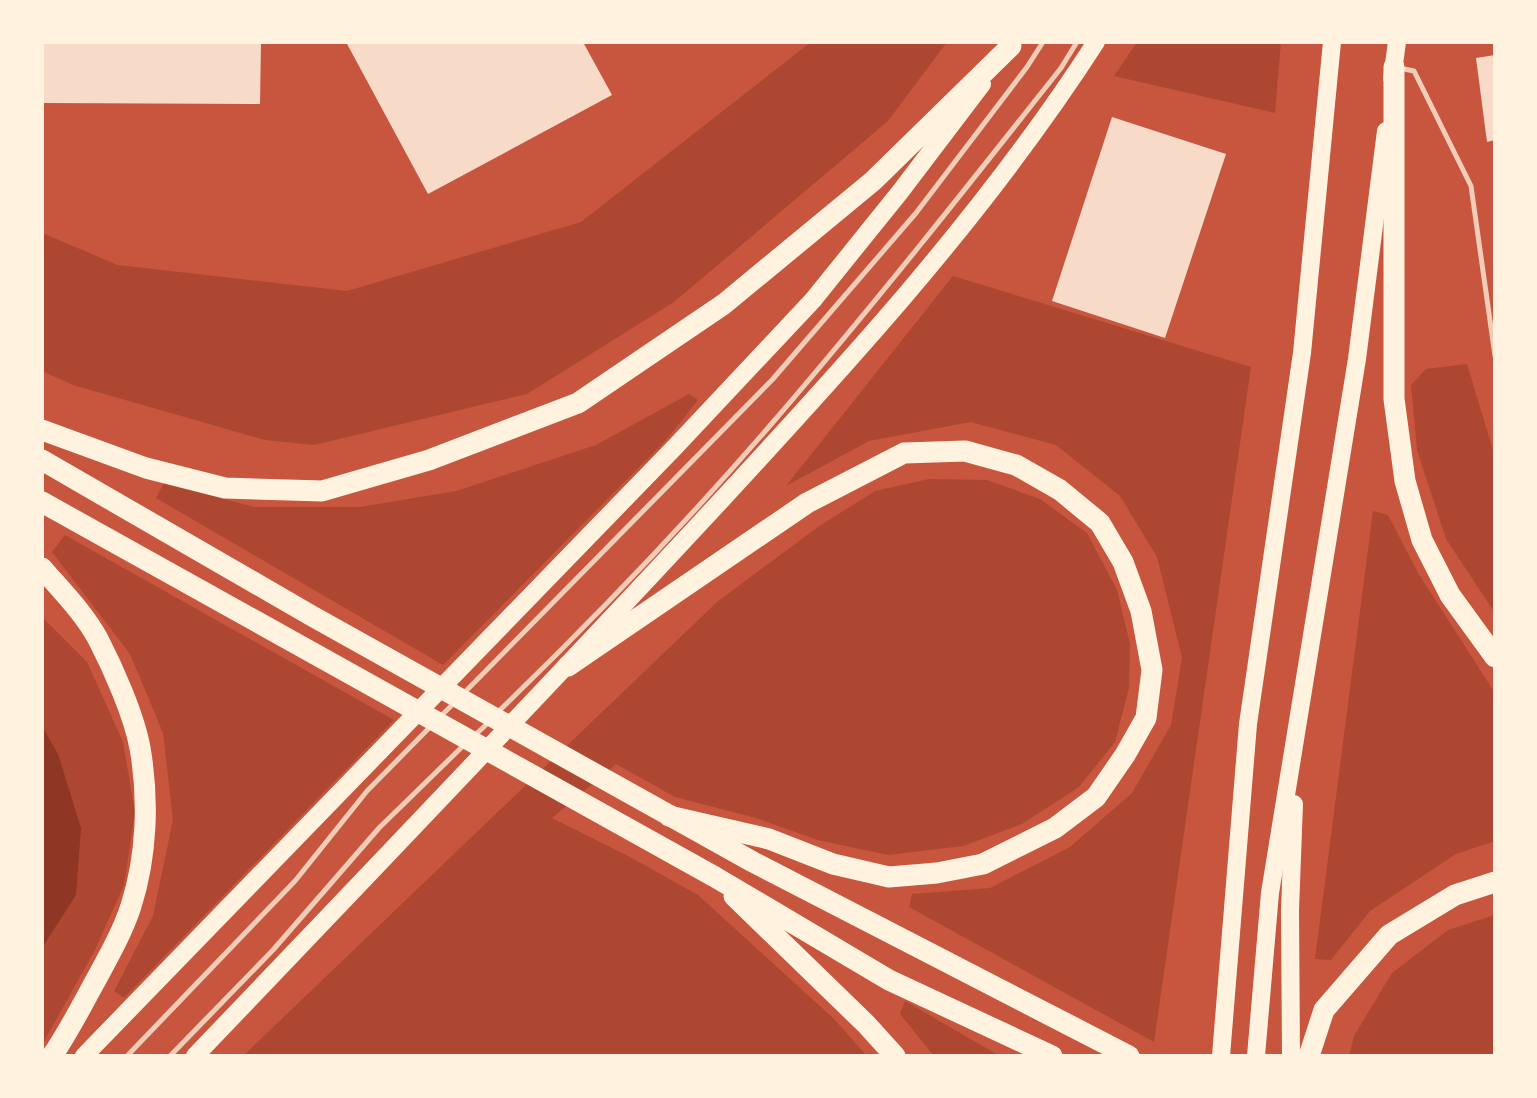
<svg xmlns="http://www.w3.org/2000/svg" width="1537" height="1098" font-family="Ubuntu,sans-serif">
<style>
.green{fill:#ae4732}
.water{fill:#8f3625}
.building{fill:#f7dbc8}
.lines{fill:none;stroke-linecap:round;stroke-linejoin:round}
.service{stroke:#f1ccb7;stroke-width:5}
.primary{stroke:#fff3e0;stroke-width:18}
.motorway{stroke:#fff3e0;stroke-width:21}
</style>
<rect width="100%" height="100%" fill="#c8553d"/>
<g class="green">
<polygon points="811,42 947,42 888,121 674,302 527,394 314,445 265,440 73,385 42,371 42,233 118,265 347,291 581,222"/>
<polygon points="1137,42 1281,42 1275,113 1114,76"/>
<polygon points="953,276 1251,367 1154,1042 909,907 912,894 990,888 1070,847 1132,793 1171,725 1182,658 1157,557 1120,496 1056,445 971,422 869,441 786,486"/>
<polygon points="1467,364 1495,457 1495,613 1446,539 1417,450 1411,385 1426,369"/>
<polygon points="689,394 698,400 667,439 443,665 156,498 164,483 254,507 360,507 456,491 596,445"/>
<polygon points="929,479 987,480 1040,499 1087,533 1117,590 1130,644 1129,688 1115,742 1079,787 1022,824 963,846 888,855 818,840 756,818 675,797 616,764 552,818 630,857 698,895 834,1019 867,1056 243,1056 717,602 818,527 875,491"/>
<polygon points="1373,511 1388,515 1418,573 1495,693 1495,841 1456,854 1370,911 1331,960 1315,959"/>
<polygon points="65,535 394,720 124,998 114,991 153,916 173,820 163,733 130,654 52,552"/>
<polygon points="42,617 87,662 123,742 135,813 124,885 95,950 42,1045"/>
<polygon points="1495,915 1495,1056 1349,1056 1354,1036 1392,973 1448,930"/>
<polygon points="905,1001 1000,1056 934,1056 900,1014"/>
</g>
<polygon class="water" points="42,726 58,754 81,828 76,895 42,948"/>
<g class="building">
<polygon points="42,42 261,42 260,104 42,103"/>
<polygon points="346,42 583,42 612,95 428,194"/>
<polygon points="1495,55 1495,140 1487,142 1476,58"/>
<polygon points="1112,117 1226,154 1165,338 1052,301"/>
</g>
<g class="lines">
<g class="service">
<polyline points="1399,68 1414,71 1471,186 1495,356"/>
<polyline points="462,695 772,380 916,213 1027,67 1043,42"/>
<path d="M498,712C594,619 687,522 774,421C873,306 967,187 1061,68L1077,42"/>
<polyline points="440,717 455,702"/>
<polyline points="473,737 489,722"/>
<polyline points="127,1056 295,881 367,791 433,724"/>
<polyline points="170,1056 273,950 379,828 466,743"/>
</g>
<g class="primary">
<polyline points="1392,79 1397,42"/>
<polyline points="84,1056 674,448 813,300 900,192 982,84"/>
<path d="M195,1056C365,878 535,701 702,521C843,369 984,216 1096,42"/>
<polyline points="1221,1056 1248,724 1302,353 1332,42"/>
<polyline points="1256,1056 1270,893 1357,359 1386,131"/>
<polyline points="1291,1056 1290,910 1294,804"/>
</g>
<g class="motorway">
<polyline points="1394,67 1394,399 1405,481 1422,540 1450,595 1495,657"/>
<polyline points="42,430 146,468 225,488 322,491 429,460 578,403 724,304 873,181 1011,46"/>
<polyline points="42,460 312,616 753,862 1129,1056"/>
<polyline points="42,502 715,877 889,980 1052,1056"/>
<path d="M42,568C61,590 84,613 98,639C113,668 134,715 140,748C149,799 147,856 131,906C122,934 106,961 92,987C79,1011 67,1034 52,1056"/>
<polyline points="568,666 807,503 904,453 965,451 1016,465 1060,490 1100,523 1123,562 1141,611 1152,670 1146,718 1125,755 1096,797 1055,828 983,864 937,873 889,877 833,864 769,839 669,816"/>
<polyline points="734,896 866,1024 895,1056"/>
<polyline points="1309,1056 1324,1010 1389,935 1455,895 1495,882"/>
</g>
</g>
<rect width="1537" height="1098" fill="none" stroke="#fff3e0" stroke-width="88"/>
</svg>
